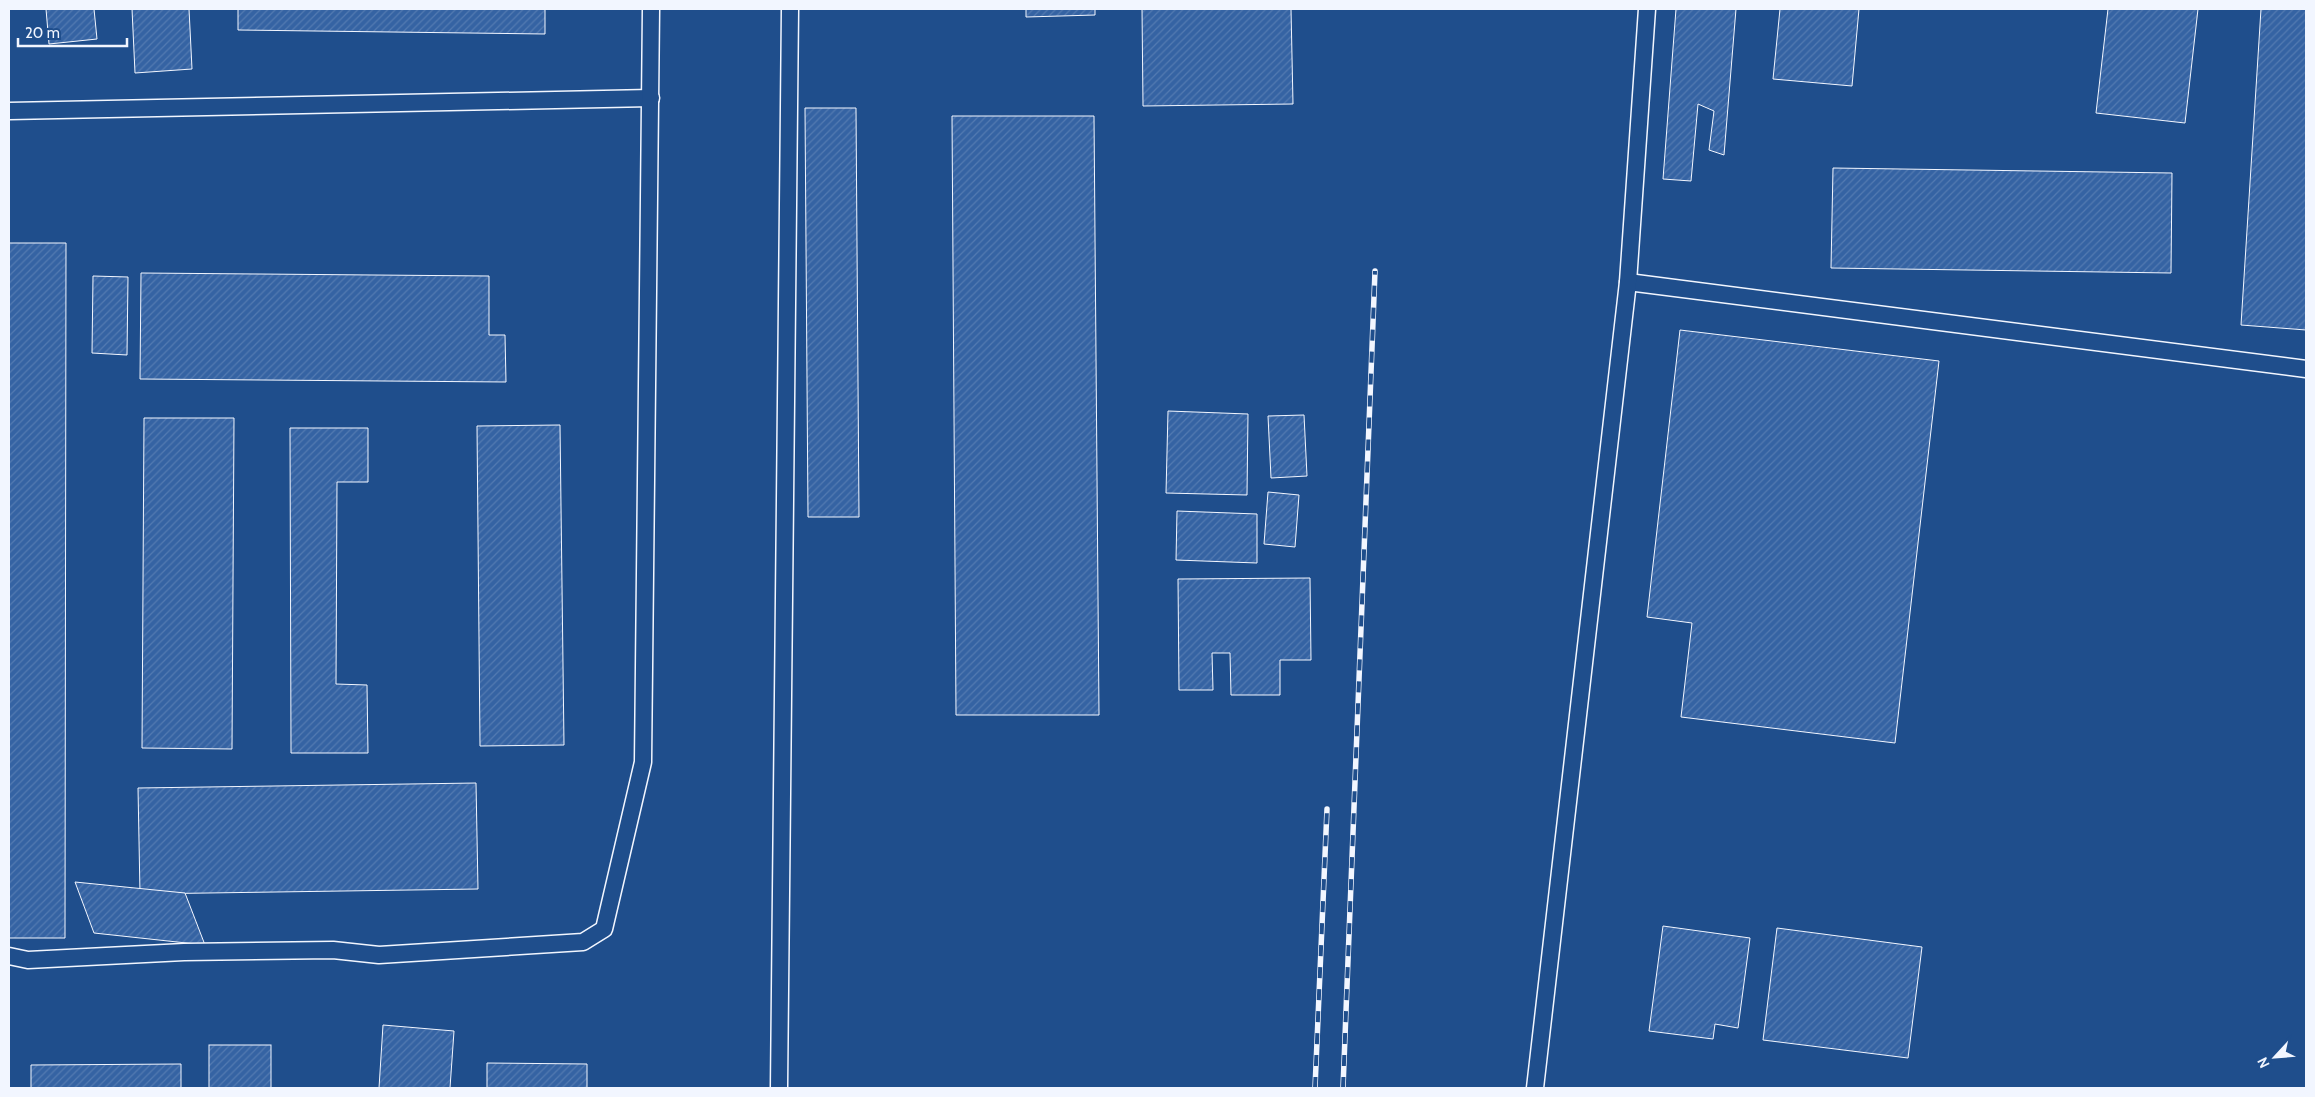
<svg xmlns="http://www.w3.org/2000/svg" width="2315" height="1097" font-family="Cabin,sans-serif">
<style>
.building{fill:url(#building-hatch);stroke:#f2f6ff}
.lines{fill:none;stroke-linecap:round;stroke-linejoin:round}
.service-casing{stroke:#f2f6ff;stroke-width:19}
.service{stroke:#1f4e8c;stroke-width:16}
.rail-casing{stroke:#f2f6ff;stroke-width:5.5}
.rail{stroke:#1f4e8c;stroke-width:4;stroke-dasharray:11;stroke-linecap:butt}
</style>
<defs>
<pattern id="building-hatch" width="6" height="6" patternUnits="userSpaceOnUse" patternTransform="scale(1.25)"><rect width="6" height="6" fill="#3563a3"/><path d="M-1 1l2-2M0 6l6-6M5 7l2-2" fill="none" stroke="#537ab1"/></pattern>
</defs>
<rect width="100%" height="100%" fill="#1f4e8c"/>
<g class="building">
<polygon points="46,9 94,9 97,39 49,44"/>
<polygon points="132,9 189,9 192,69 135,73"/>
<polygon points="238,9 545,9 545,34 238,30"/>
<polygon points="1026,9 1095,9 1095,15 1026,17"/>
<polygon points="1142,9 1291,9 1293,104 1143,106"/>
<polygon points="1676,9 1736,9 1724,155 1709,150 1714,111 1698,104 1691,181 1663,179"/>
<polygon points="1780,9 1859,9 1852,86 1773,79"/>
<polygon points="2108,9 2198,9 2185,123 2096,113"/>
<polygon points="2261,9 2306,9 2306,330 2241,325"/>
<polygon points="805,108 856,108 859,517 808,517"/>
<polygon points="952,116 1094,116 1099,715 956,715"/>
<polygon points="1833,168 2172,173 2171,273 1831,268"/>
<polygon points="9,243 66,243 65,938 9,938"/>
<polygon points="141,273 489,276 489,335 505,335 506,382 140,379"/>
<polygon points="93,276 128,277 127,355 92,353"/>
<polygon points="1680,330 1939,361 1895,743 1681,717 1692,623 1647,617"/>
<polygon points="1168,411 1248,414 1247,495 1166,493"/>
<polygon points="1304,415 1307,476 1271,478 1268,416"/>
<polygon points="144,418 234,418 232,749 142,748"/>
<polygon points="560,425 564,745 480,746 477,426"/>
<polygon points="290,428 368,428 368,482 337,482 336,684 367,685 368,753 291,753"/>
<polygon points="1268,492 1299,495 1295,547 1264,544"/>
<polygon points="1177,511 1257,514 1257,563 1176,560"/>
<polygon points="1310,578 1311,660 1280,660 1280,695 1231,695 1230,653 1212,653 1213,690 1179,690 1178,579"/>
<polygon points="476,783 478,889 140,894 138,788"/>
<polygon points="75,882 185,893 205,945 94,933"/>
<polygon points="1663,926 1750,938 1738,1028 1715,1024 1713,1039 1649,1031"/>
<polygon points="1777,928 1922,947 1908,1058 1763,1040"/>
<polygon points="383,1025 454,1031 450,1088 379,1088"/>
<rect x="209" y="1045" width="62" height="43"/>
<polygon points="487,1063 587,1064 587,1088 487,1088"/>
<polygon points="181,1064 181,1088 31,1088 31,1065"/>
</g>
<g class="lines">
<defs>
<g id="service">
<polyline points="9,111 651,98"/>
<polyline points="1628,282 2306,369"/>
<polyline points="9,956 28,960 184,952 333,950 379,955 583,942 604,929 643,762 651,9"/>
<polyline points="779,1088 790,9"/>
<polyline points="1535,1088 1628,282 1647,9"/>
</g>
</defs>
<use href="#service" class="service-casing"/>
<use href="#service" class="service"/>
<defs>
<g id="rail">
<polyline points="1315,1088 1327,809"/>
<polyline points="1343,1088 1375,271"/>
</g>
</defs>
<use href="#rail" class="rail-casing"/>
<use href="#rail" class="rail"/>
</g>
<rect width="2315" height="1097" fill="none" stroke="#f2f6ff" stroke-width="20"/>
<g transform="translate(2275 1057) rotate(244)" stroke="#1f4e8c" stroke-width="4" paint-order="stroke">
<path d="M0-4L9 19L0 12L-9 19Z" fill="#f2f6ff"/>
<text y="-8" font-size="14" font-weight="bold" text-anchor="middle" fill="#f2f6ff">N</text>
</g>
<path d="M18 38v8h109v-8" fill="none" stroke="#f2f6ff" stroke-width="2.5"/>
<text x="25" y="38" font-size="15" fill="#f2f6ff" stroke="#1f4e8c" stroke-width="4" paint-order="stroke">20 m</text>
</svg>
